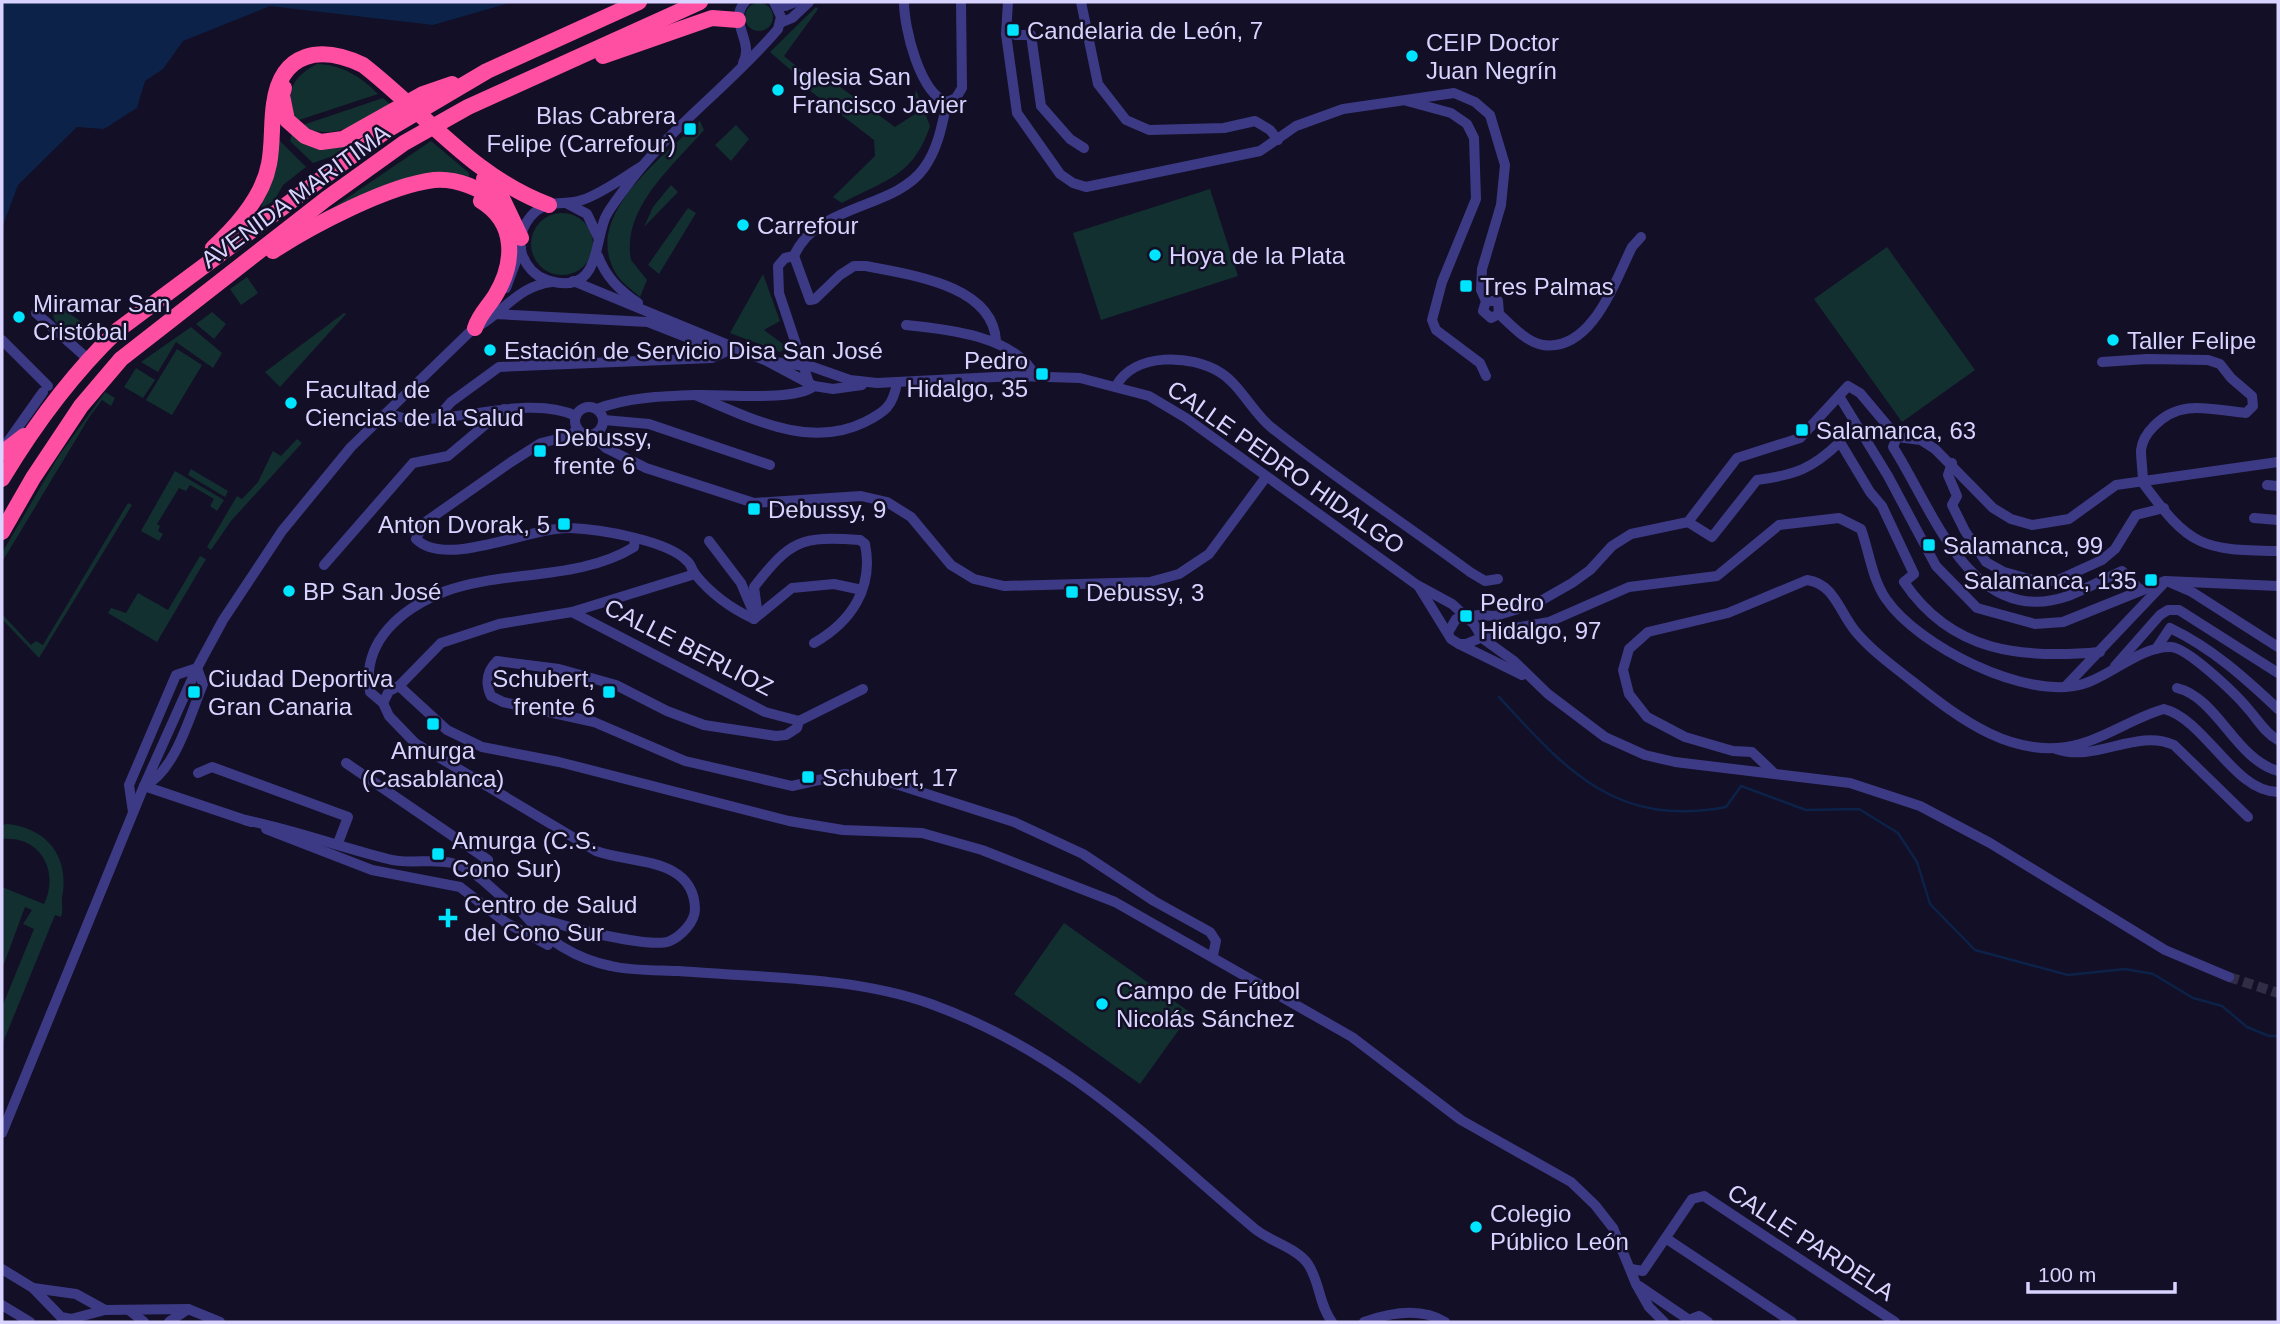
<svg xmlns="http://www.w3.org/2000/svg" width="2280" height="1324" font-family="Helvetica,sans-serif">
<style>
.green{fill:#12302f}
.water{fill:#0c2248}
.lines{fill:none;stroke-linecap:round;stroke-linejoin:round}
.stream{stroke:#0c2248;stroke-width:2.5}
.minor-tunnel{stroke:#312d47;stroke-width:10;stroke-dasharray:10 5;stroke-linecap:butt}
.minor{stroke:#3d3a85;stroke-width:10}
.highway{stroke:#ff4fa3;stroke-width:16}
.poi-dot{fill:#00e5ff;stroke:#130f26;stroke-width:2.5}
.labels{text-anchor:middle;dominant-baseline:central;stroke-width:5;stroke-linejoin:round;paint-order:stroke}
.poi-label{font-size:24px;fill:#d9d4ff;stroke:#130f26;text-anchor:start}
.street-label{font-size:24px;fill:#d9d4ff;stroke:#130f26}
</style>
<rect width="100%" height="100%" fill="#130f26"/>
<g class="green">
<circle cx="759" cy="17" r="14"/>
<path d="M816,7L818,9L784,56L818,84L825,76L895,127L918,112L914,101L916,90L930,126C913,177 885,180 842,203L833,197L875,156L874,140L809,90L796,76L799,73L797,70L793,72L770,52Z"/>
<path d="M317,64C342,65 360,76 378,94L296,121C286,93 289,79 317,64Z"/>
<path d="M383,98L390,104C357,123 339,142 300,126Z"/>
<path d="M700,121L704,130C674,165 621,208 631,260L647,280L640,297C631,289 619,281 614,270C584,214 665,155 700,121Z"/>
<polygon points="736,125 749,139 731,161 715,145"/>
<polygon points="292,134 344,147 344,149 339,154 313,163 290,141"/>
<polygon points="278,139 306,167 283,185 274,201 261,208"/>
<polygon points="431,141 469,173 469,180 455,176 331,209"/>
<polygon points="671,185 678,192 644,227 653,207"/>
<polygon points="1210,189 1238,276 1101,320 1073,233"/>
<polygon points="688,208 696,213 659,274 648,265"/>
<circle cx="562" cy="244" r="31"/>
<polygon points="1887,247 1975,370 1902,422 1814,299"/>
<polygon points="763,274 780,321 764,330 787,347 780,352 730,333"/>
<polygon points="247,277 258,293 241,305 230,289"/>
<polygon points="56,304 83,323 78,338 72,340 55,321 51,308"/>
<polygon points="212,312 226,324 214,339 196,324"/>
<polygon points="344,313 346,314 280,387 265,372"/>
<polygon points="191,327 222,353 213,368 176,342 158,372 141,362"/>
<polygon points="177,349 202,365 172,415 146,400"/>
<polygon points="136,368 155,380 143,398 124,387"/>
<polygon points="105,392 115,398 111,406 102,400 90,416 2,562 2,553 58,457"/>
<polygon points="297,439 302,443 231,521 211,550 207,547 237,496 242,499 258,482 273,451 281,456"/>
<polygon points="191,469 228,491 225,497 188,475"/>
<polygon points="175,471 224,500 217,511 210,506 214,499 190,485 186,491 179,488 157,524 160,526 158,531 163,534 159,541 141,531"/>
<polygon points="128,503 132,505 39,658 2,619 2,614 31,645 36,641 43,645"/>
<polygon points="200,556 206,559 157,642 108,613 111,608 126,613 138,593 168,610"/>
<path d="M7,824C47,828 70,857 62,897C61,905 64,907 61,917L55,915L2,1045V1007L34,929L23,924L32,910L25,907L2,969V887L44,904C60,871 40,835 2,839V825Z"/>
<polygon points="1064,923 1191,1013 1140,1084 1014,994"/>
</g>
<polygon class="water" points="2,2 513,2 433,25 270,6 183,41 163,69 145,81 137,108 104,129 77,127 18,185 2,228"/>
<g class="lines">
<path class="stream" d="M1499,697C1566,770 1616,828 1726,807L1741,786L1806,810L1859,809L1898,833L1917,862L1930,904L1975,950L2068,975L2125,969L2153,974L2193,998L2222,1006L2247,1027L2269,1036H2278"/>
<polyline class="minor-tunnel" points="2229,977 2278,993"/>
<g class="minor">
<path d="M904,2C904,28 920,94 947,102L956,98L962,88L961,2"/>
<polyline points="1008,2 1006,34 1017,113 1060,174 1073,183 1086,187 1260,151 1296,126 1343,109 1454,93 1475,102 1490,115 1505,165 1501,205 1482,269 1481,290 1486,301 1483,311 1491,318 1499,314"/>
<polyline points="1081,2 1098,84 1126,120 1149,130 1224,128 1255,121 1270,130 1278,140"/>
<polyline points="775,3 785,6 795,2"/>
<polyline points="780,23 792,18 809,2"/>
<polyline points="1015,35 1031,35 1041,106 1070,139 1084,148"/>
<path d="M743,63C755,41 727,22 745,2"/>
<polyline points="1407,101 1451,113 1467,124 1474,138 1476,199 1442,282 1432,320 1436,330 1480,363 1486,376"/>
<path d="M642,166C624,177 603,193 582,200C572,204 561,202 550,204C529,210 516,233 522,254C526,266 535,276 547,280C599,297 594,245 605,218C609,209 617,199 623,191C666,130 730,86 778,29L781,17L774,2"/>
<polyline points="568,204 587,214 599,239"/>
<path d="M598,256C606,277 619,290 638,303"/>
<path d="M794,256C817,203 894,210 924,168C938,149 942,125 947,102"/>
<polyline points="573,281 767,361 814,386 833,389 862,385"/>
<polyline points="506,288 521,248"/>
<path d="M1486,301H1498L1499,314C1510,324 1527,343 1543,345C1592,352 1615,281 1632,247L1641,237"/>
<polyline points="36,313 88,359"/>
<polyline points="495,314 648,322 699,342 717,342"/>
<path d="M906,325C946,329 1016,336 1035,376"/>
<path d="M475,328C504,313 517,286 552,282"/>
<polyline points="2,340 48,386"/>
<polyline points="767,361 813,367 850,380 877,383 1016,376 1080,378 1149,396 1186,418 1417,585 1452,604 1474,624 1482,638 1514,661 1548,694 1605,737 1645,755 1675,762 1850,783 1920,806 1990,843 2165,950 2229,977"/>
<path d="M2102,362L2147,359L2208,360L2220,364L2231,378L2252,396L2253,406L2246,413C2211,410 2181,398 2154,426C2148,432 2142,441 2141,450C2141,460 2143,472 2143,483"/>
<path d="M809,383L779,293L778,266L785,258L794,256L810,300L815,299L840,275L854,266H866C911,275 993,285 996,341"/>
<path d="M1116,386C1135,352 1191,354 1221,373C1241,386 1253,413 1272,428C1335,478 1404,523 1470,572L1485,581L1498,579"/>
<path d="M695,395C748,417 809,450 865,422C885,412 893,406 897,383"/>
<polyline points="1839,396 1888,476 1936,566 1977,608 2035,624 2063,622 2165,581 2278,586"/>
<circle cx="589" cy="421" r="14"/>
<path d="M597,409C627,397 665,396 698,395C725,394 794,402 814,386"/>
<path d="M388,412C423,436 522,390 576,416"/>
<polyline points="438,417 451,402 499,367 712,358 734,348"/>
<polyline points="604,420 649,424 770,465"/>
<path d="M577,429L570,436L541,443L511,462L424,523L416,539C446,569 529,527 570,528C598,529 667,540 687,561C691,564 692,570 695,574C711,594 732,609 754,619"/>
<polyline points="592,435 606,448 646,468 754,503 861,496 887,502 911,517 951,565 974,579 1004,586 1150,582 1179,574 1209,554 1266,477"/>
<path d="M1897,437L1893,447C1933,509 1971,630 2068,596C2086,589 2104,579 2122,571L2139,589"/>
<polyline points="4,447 43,392"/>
<polyline points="1952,463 1948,475 1957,496 1952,505 1965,531 1986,562 2004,572 2036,581 2056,581 2102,560 2115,549 2136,515 2164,508"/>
<path d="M2143,483C2190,547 2201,550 2278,551"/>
<polyline points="2267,485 2278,486"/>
<polyline points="2254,518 2278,520"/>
<path d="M1688,522L1712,537L1757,480C1795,475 1812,469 1840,442L1870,492L1882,506L1914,574L1904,582C1952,653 2022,659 2100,652"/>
<polyline points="709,541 741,583 752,609"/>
<polyline points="324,565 413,463 448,456 504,409"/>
<polyline points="2171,583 2192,592 2278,647"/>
<path d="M1419,587L1451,639L1459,644H1466L1497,631L1549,622L1629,587L1717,576L1779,525L1839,518L1861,529C1869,551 1872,579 1886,599C1918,646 2027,701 2083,684C2111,676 2140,646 2171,647C2188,648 2237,695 2249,710C2258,720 2266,734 2278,740"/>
<polyline points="572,612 765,712 799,721"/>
<path d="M754,619L757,609L754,587C791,540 800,536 860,540L865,544C874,588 851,622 814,643"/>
<polyline points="754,619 792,588 834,584 862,590"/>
<polyline points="1449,631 1456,619 1479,615 1495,616 1537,603 1572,583 1590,570 1612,546 1631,534 1688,522 1737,458 1800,438 1848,386 1860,393 1897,437 1921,440 1935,449 1993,508 2011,519 2032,525 2069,519 2116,485 2278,462"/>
<polyline points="1459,644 1522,675"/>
<path d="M2156,649L2170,628C2212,648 2245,678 2278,709"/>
<polyline points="2115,666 2160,615 2168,610 2179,610 2278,673"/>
<polyline points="399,686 447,730 482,747 559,762 789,821 843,830 922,833 982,850 1115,902 1352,1037 1461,1120 1571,1182 1595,1205 1613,1228 1636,1284 1649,1307 1664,1322"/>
<polyline points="2066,686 2164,583"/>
<path d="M2177,688C2218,698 2235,759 2278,771"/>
<path d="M383,703L370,692C361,641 402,608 446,591C503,570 579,581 634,547L635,539"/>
<polyline points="383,703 389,691 399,686 441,643 499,624 572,612 695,574"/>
<path d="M799,721L797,728L786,735L776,736L704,725L667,711L616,685L559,669L497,661C486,672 485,683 491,696L503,702L594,722L685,761L792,786L845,774L874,777L1014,822L1083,854L1154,901L1210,932L1216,941L1213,955"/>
<polyline points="799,721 863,689"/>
<path d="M2056,749C2096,763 2136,728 2174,745L2248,817"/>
<polyline points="346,763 488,860 479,877"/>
<polyline points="198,773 212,767 348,817 338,843"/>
<path d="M1774,773L1752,752L1733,751L1685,737L1647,717L1629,694L1623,670L1629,649L1648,632L1728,613L1807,580C1835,584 1839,612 1856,632C1872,651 1893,666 1912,681C1960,719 2015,762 2080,744C2109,736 2135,717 2164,709C2206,720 2234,792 2278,792"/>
<polyline points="144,786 251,822"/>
<path d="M144,786C175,772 190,715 203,684L197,668"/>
<polyline points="133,812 129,785 176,675 197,668"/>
<path d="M245,820C294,830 340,847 388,859C409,865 431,858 452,863C479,869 497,898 521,911C541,922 651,950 670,941C681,936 695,922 695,909C694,857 632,864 596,851L415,743L389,716L383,703"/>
<polyline points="266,829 372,870 460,887 505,922 548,945"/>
<path d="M522,912C544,939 576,959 611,966C632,971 657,970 679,971C761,978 853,976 931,1004C1068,1054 1147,1138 1255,1229C1271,1242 1297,1248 1308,1264C1320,1282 1319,1305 1332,1322"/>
<polyline points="2,1133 144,786 197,668 223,620 282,531 351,447 479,323"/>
<polyline points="1667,1239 1792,1322"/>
<polyline points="2,1269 33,1288 61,1317 71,1319 105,1310 188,1309 220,1322"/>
<polyline points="1631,1269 1643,1271 1692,1199 1704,1196 1895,1322"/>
<polyline points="1639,1286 1692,1322"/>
<polyline points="33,1288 76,1294 105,1310"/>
<polyline points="2,1305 30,1322"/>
<polyline points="129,1310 144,1322"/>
<polyline points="1689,1320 1699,1316 1708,1322"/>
<polyline points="169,1322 188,1309"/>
<path d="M1364,1322C1389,1313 1421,1307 1445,1322"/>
</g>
<g class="highway">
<polyline points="603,56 712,18 738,20"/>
<polyline points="284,88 282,95 287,120 305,136 321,142 343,139 423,94 452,84"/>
<polyline points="484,179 501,196 521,238"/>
<path d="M213,248C237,226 263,197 269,164C273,144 271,123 274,104C281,51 321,45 363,65C425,113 473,177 549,205"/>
<path d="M273,251C311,226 389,185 434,180C457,178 482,189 499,203"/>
<path d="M475,328C479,315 488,307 495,296C515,263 517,223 481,201"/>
<polyline points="2,453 24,436"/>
<path d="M2,479C35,424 72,374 118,330L387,130L487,71L639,2"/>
<polyline points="2,532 33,478 81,406 121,359 326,199 404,143 468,107 700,2"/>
</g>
</g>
<g class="poi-dot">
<rect x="1006" y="23" width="14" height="14" rx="3.5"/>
<circle cx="1412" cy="56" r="7"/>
<circle cx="778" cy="90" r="7"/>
<rect x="683" y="122" width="14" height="14" rx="3.5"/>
<circle cx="743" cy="225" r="7"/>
<circle cx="1155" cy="255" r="7"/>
<rect x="1459" y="279" width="14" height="14" rx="3.5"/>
<circle cx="19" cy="317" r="7"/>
<circle cx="2113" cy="340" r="7"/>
<circle cx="490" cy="350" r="7"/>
<rect x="1035" y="367" width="14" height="14" rx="3.5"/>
<circle cx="291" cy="403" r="7"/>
<rect x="1795" y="423" width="14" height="14" rx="3.5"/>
<rect x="533" y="444" width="14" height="14" rx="3.5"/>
<rect x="747" y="502" width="14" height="14" rx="3.5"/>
<rect x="557" y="517" width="14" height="14" rx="3.5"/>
<rect x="1922" y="538" width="14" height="14" rx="3.5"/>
<rect x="2144" y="573" width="14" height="14" rx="3.5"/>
<circle cx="289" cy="591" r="7"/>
<rect x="1065" y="585" width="14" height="14" rx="3.5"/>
<rect x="1459" y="609" width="14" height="14" rx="3.5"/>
<rect x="187" y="685" width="14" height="14" rx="3.5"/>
<rect x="602" y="685" width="14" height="14" rx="3.5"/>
<rect x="426" y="717" width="14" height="14" rx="3.5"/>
<rect x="801" y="770" width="14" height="14" rx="3.5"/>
<rect x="431" y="847" width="14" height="14" rx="3.5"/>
<path d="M444.5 907.5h7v7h7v7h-7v7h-7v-7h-7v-7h7z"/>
<circle cx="1102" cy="1004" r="7"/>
<circle cx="1476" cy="1227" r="7"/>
</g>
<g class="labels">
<g class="poi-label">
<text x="1027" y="30">Candelaria de León, 7</text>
<text x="1426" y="42">CEIP Doctor<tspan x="1426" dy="28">Juan Negrín</tspan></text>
<text x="792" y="76">Iglesia San<tspan x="792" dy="28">Francisco Javier</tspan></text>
<text x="676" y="115" text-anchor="end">Blas Cabrera<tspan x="676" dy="28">Felipe (Carrefour)</tspan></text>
<text x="757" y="225">Carrefour</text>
<text x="1169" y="255">Hoya de la Plata</text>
<text x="1480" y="286">Tres Palmas</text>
<text x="33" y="303">Miramar San<tspan x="33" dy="28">Cristóbal</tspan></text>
<text x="2127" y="340">Taller Felipe</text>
<text x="504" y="350">Estación de Servicio Disa San José</text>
<text x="1028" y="360" text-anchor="end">Pedro<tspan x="1028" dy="28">Hidalgo, 35</tspan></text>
<text x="305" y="389">Facultad de<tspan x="305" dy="28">Ciencias de la Salud</tspan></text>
<text x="1816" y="430">Salamanca, 63</text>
<text x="554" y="437">Debussy,<tspan x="554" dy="28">frente 6</tspan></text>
<text x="768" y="509">Debussy, 9</text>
<text x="550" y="524" text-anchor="end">Anton Dvorak, 5</text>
<text x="1943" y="545">Salamanca, 99</text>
<text x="2137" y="580" text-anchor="end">Salamanca, 135</text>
<text x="303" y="591">BP San José</text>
<text x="1086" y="592">Debussy, 3</text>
<text x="1480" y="602">Pedro<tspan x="1480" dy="28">Hidalgo, 97</tspan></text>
<text x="208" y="678">Ciudad Deportiva<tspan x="208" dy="28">Gran Canaria</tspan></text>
<text x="595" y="678" text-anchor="end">Schubert,<tspan x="595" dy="28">frente 6</tspan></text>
<text x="433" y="750" text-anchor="middle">Amurga<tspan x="433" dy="28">(Casablanca)</tspan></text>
<text x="822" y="777">Schubert, 17</text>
<text x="452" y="840">Amurga (C.S.<tspan x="452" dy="28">Cono Sur)</tspan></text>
<text x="464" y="904">Centro de Salud<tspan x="464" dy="28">del Cono Sur</tspan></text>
<text x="1116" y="990">Campo de Fútbol<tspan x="1116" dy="28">Nicolás Sánchez</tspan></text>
<text x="1490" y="1213">Colegio<tspan x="1490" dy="28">Público León</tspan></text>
</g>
<g class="street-label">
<text transform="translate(295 196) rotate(-36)">AVENIDA MARITIMA</text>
<text transform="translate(1286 467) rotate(35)">CALLE PEDRO HIDALGO</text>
<text transform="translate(689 647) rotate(27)">CALLE BERLIOZ</text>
<text transform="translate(1811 1242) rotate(33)">CALLE PARDELA</text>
</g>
</g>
<rect width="2280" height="1324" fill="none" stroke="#d9d4ff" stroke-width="7"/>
<path d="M2028 1282v10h147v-10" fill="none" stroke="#d9d4ff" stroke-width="3.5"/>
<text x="2038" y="1282" font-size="21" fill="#d9d4ff" stroke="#130f26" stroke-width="5" paint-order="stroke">100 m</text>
</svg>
